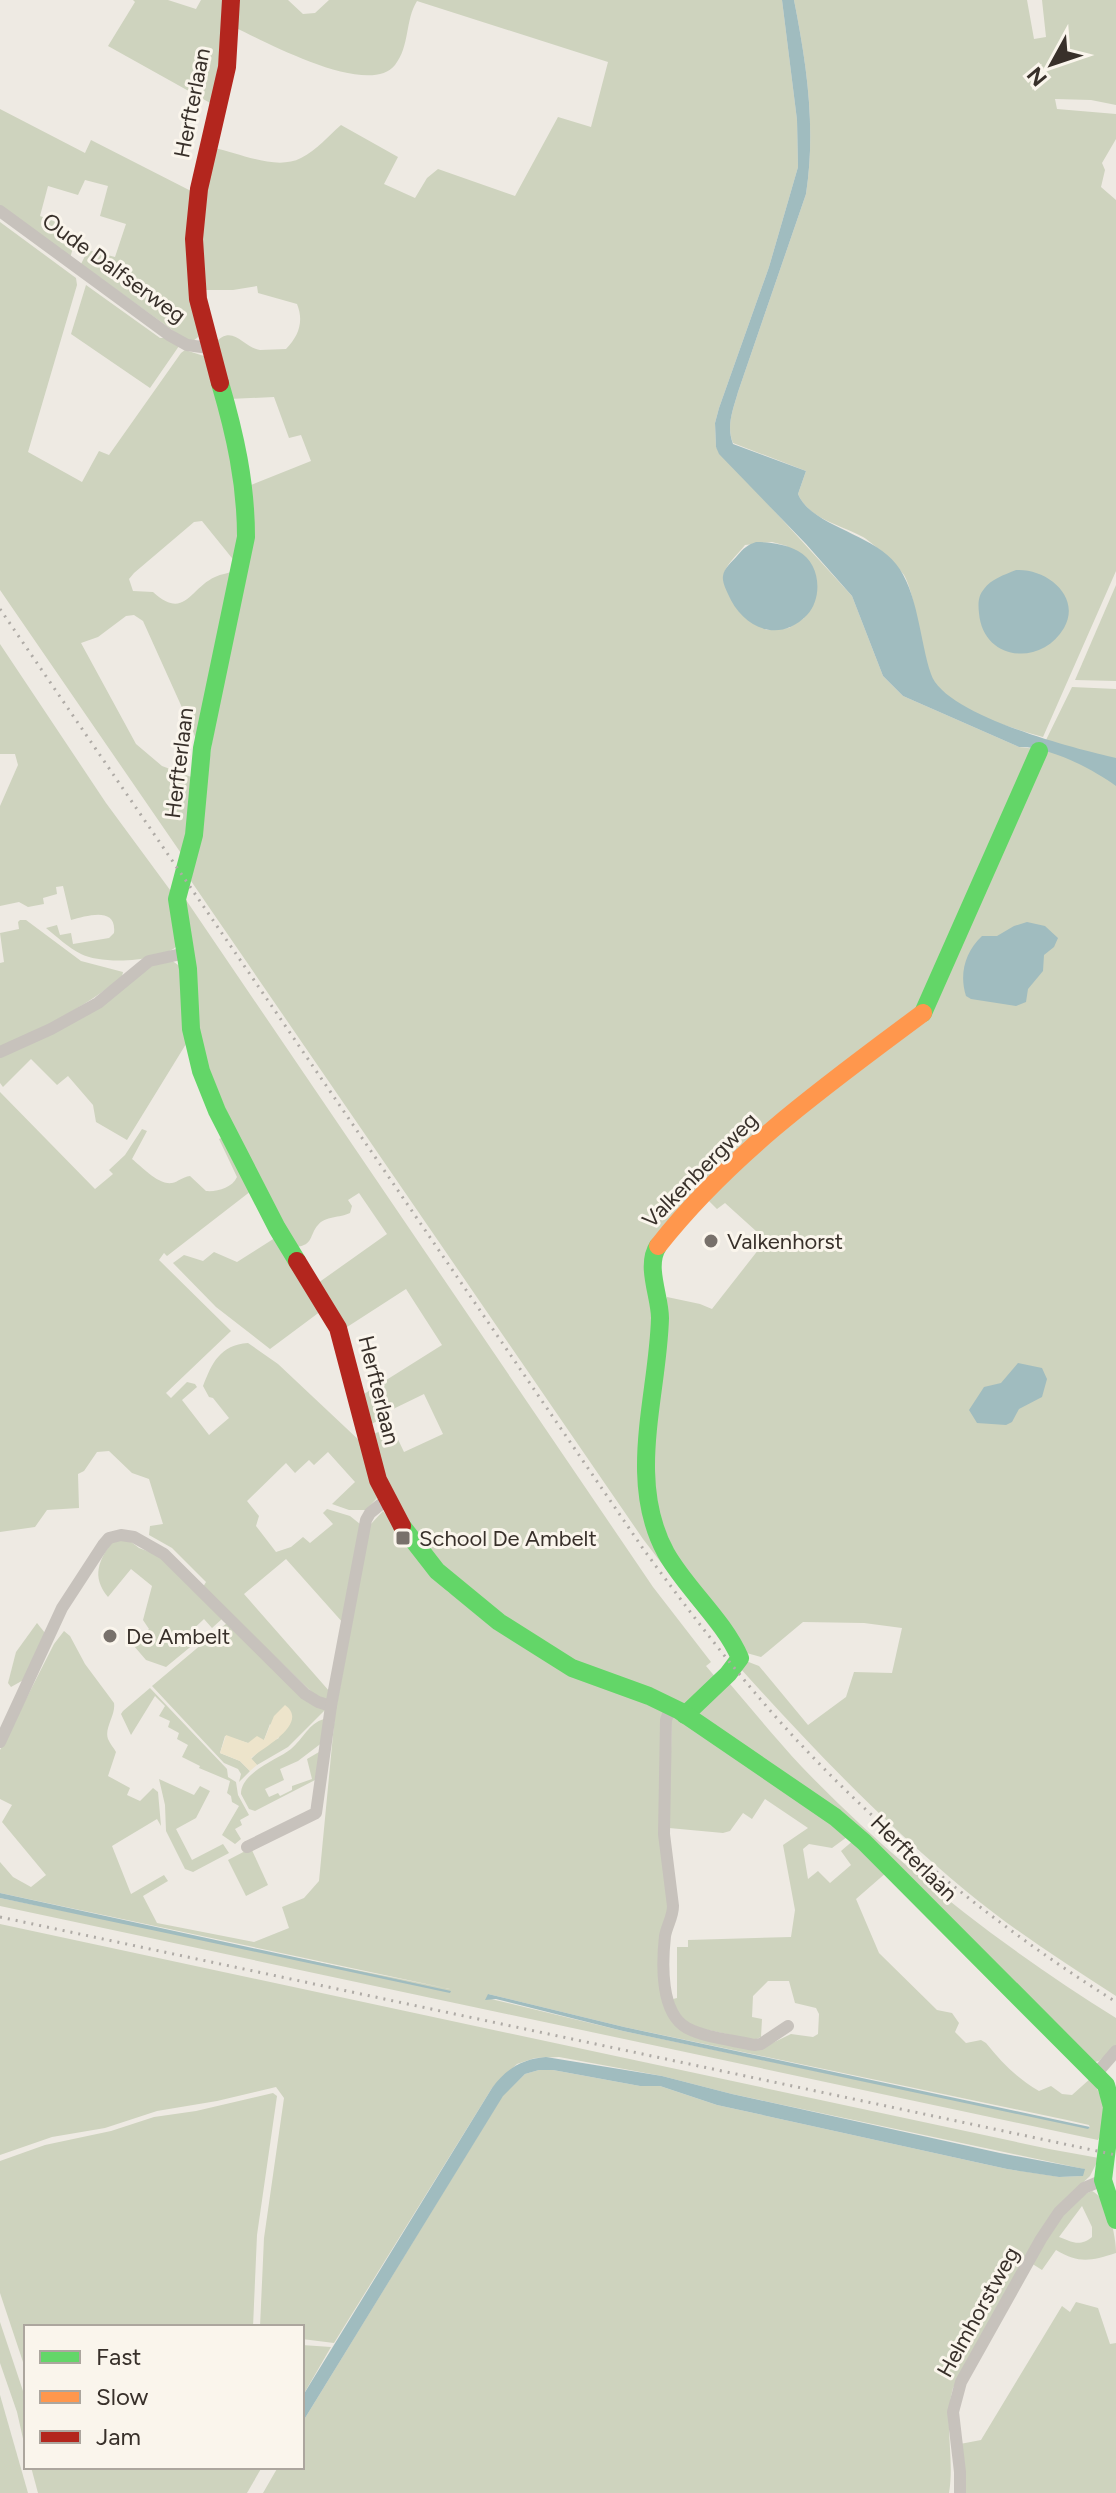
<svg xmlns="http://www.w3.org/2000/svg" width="1116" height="2493" font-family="Figtree,sans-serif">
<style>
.green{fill:#ced3be;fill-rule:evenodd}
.sand{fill:#ede4cb}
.water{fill:#a0bcbf}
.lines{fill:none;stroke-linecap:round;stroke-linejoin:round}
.street{stroke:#c7c2bc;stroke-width:12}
.fast{stroke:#63d668;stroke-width:18}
.slow{stroke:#ff974d;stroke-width:18}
.jam{stroke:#b3261e;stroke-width:18}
.rail{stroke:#afaba6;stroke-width:3;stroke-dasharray:2 6;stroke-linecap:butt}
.poi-dot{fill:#78716b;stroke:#faf5ec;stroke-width:3}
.labels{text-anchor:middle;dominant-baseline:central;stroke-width:6;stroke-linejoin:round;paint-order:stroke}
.street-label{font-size:22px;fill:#38302a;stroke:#faf5ec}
.poi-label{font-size:22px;fill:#38302a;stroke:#faf5ec;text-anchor:start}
</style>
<rect width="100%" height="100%" fill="#eeeae3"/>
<g class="green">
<polygon points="133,0 168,0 196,9 201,0 228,0 212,104 108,46 135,2"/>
<path d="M237,0H288L303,14L315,13L329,0H782L797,120L798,167L769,267L719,408L715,423L716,447L852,596L883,676L903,696L1019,747L1037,749L923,1008L663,1233L655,1293L645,1495L724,1645L643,1539L191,881L251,485L311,461L301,435L289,438L274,397L229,399L214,344C233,322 243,348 260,350C268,350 278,349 286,349C299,336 304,321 297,304L258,293L257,286L233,290H205L199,228L214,148C240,153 276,171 301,158C317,150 328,136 341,125L398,157L384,184L415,198L427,178L438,169L515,196L558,117L591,127L608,62L417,1C405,20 410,46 395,65C369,98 268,43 236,28ZM772,542L787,546L804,618L789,628L766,630L724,583C721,567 736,557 745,545Z"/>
<path d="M794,0H1027L1034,39L1046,37L1042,0H1116V105L1091,100L1055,99L1057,109L1116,114V139L1102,163L1105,170L1101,187L1116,200V571L1043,737C1009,727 969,716 942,692C919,672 920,604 904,575C898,566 873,543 863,537C842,525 809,520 798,494L806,471L733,443C726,426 733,410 738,392L806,194C816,128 807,66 794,0Z"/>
<polygon points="0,109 85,153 91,140 191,191 198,337 193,341 186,340 81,264 88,250 115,257 126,224 100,216 108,186 85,180 78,195 48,186 40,216 64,225 73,248 70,258 0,208"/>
<path d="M0,222L76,278L77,285L28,452L82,482L99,451L109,455L181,353L185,350L204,356L240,481L236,563L202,521L194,522L134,573L129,579L133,591L153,592C185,621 190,588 215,577C221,574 229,573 235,571L198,743L143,621L134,615L126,616L98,637L81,643L136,744L162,766L194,778L185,859L0,590Z"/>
<polygon points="86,285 160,338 166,338 179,346 150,388 71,334"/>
<polygon points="1116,585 1116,681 1075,680"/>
<path d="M0,644L106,803L173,894L178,945C162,962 102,965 81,954C69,948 57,937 46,928L57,925L60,935L71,933L73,944L109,938L114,933C117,906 87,916 71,920L63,886L56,887L57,894L43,898L44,904L28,907L19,902L0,906V806L18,765L15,754H0Z"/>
<path d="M1072,687L1116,689V1996C1065,1963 1013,1930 966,1891C884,1823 811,1747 740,1668L746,1661L759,1666L808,1725L846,1697L854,1672L892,1673L902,1628L864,1623L803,1622L761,1657L743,1652L684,1574L651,1498L664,1304L667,1297L700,1304L712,1309L766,1240L725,1203L717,1209L705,1197L931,1004L1047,738Z"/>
<path d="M182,894L653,1587L711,1662L706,1666L717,1679L686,1706L580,1669L450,1580L388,1490L373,1434L392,1427L404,1452L443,1434L424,1394L389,1411L386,1417L369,1425L364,1394L442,1345L406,1289L344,1329L318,1283L387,1234L359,1193L348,1200L352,1206L350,1213C340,1218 325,1216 318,1225C309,1235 314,1245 296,1247L267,1199L201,1055Z"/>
<path d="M20,920H26L81,961L123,972L122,977C85,1007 43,1028 0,1048V963L4,962L0,933L19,929L18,922Z"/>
<polygon points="171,960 181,967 186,1044 127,1140 96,1122 93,1105 68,1076 57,1085 31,1059 3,1087 0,1083 0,1055 43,1036 141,969"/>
<path d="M0,1092L95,1189L113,1174L109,1170L125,1155L142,1129L147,1131L132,1159C141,1166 158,1185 172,1183C178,1182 182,1177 190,1176L206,1191C217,1192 232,1188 237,1177L219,1139L223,1137L251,1191L167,1256L164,1253L159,1260L231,1331L166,1393L171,1398L187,1382L195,1384L197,1387L182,1400L209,1435L229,1418L213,1398L209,1397L203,1386C212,1363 220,1345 248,1343L278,1364L362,1443L377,1498L366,1510H349L332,1504L355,1482L328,1452L314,1465L309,1460L295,1473L286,1463L247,1501L259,1516L256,1526L276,1552L291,1547L303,1537L310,1543L333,1524L323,1513L327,1509L350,1516L360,1524L344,1624L286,1559L244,1594L330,1692L327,1699L320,1700L203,1587L206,1582L172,1548L149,1535L150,1526L163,1524L149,1479L132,1473L109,1451L97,1452L84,1471L78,1474L79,1508L47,1510L35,1527L0,1532Z"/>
<polygon points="278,1236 321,1311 270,1349 216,1307 173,1263 184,1255 203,1261 214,1252 237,1262"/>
<path d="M383,1511L448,1592L663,1710L669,1914L662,1928L674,2022L762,2048L791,2034L813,2037L818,2034L819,2014L816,2008L795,2003L789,1981H768L753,1996L752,2017L762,2019L761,2037L754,2040L690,2026L679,2018L673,1999L677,1998V1947H688V1940L791,1937L795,1910L783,1845L808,1828L765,1799L752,1819L743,1813L730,1831L723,1833L669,1828L672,1714L801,1797L847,1837L832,1848L809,1844L803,1849L808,1879L818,1871L830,1883L851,1865L841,1851L855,1839L887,1872L856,1899L879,1953L937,2010L952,2013L959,2023L955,2032L966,2043L981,2040L986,2043C1002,2063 1017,2078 1039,2091L1051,2086L1062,2094L1072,2095L1091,2078C1103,2097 1110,2118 1098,2140L0,1906V1898L450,1989L0,1893V1862L13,1877L31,1887L46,1875L2,1822L12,1805L0,1799V1750L54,1644L64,1631L70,1636L85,1664L114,1703C116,1715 104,1728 108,1739C110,1744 114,1748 116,1752L108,1776L130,1788L127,1795L140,1801L153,1788L158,1792L161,1826L157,1819L112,1846L131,1894L164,1875L168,1881L143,1896L157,1923L254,1942L289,1928L282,1907L304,1898L319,1881L335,1714L370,1525ZM488,1994L624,2027L1067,2120L1089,2125L1090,2128L623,2031L491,1999Z"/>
<path d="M126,1538L139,1548L158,1555L223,1618L212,1628L204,1619L187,1635L194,1631L200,1639L166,1667L146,1660L134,1646L149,1629L143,1620L152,1586L131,1569L108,1597C91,1576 99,1561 112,1541Z"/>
<polygon points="37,1623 45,1633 27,1678 11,1687 8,1683 16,1652"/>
<polygon points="227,1623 325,1710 288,1747 257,1765 251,1759 265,1745 279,1738 270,1724 264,1740 248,1743 225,1736 220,1753 240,1761 250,1771 239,1782 241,1774 238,1769 224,1763 152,1686"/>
<path d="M730,1684C754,1712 777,1740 802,1767C895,1864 1002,1947 1116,2018V2046L1099,2061L1095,2062L963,1935L694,1709Z"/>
<polygon points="150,1688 227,1769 228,1777 236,1782 238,1795 249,1815 240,1820 242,1825 235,1829 241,1839 235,1844 222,1835 239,1806 232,1802 231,1796 227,1793 230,1781 199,1768 200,1766 182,1757 188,1745 177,1739 179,1733 168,1727 170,1721 159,1716 165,1706 155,1696 131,1735 121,1714 123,1711"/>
<path d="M324,1719L323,1742L298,1761L280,1769L284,1780L265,1789L269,1797L278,1793L280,1796L292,1790V1786L312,1779L307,1759L319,1752L317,1779L255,1811L249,1809L241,1794C241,1772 277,1760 291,1749C303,1739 309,1723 324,1719Z"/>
<polygon points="159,1779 194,1795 200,1786 210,1791 196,1818 176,1829 192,1860 223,1844 229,1853 193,1872 185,1869 166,1831 165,1805"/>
<polygon points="251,1848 268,1885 246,1896 228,1860"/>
<path d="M0,1924L1049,2149L1099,2158L1090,2176L1072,2193L953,2388C943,2423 955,2457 949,2493H263L278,2467H302V2423L503,2095L525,2074L539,2070H553L640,2086H660L717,2105L1007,2169L1060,2177L1082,2176L1084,2169L732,2094L662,2076L559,2057L535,2058L517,2064L492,2088L334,2343L302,2339V2327H260L264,2238L284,2098L276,2087L217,2101L157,2111L105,2128L52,2137L0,2155Z"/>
<polygon points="273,2093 277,2096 257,2235 253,2327 26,2327 26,2371 0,2293 0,2161 45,2145 111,2131 154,2117 196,2111"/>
<path d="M1092,2191C1108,2198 1116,2236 1116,2253C1090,2261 1080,2264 1056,2250L1042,2270L1031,2263C1046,2238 1063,2202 1092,2191ZM1082,2206L1092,2227V2237C1080,2247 1072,2242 1059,2237Z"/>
<polygon points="1076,2302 1098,2308 1110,2344 1116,2343 1116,2493 963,2493 960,2444 981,2440 1062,2306 1070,2312"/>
<polygon points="0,2322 26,2400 26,2452 17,2412 0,2363"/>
<polygon points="302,2345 331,2347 302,2397"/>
<polygon points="0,2395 28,2493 0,2493"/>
<polygon points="31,2467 262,2467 247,2493 38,2493"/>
</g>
<path class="sand" d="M285,1705C310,1723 263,1748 251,1758L257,1765L250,1771L240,1761L220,1753L226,1735L248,1743L257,1736L264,1740L274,1716Z"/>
<g class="water">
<path d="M782,0H794C807,66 816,128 806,194L738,392C733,410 726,426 733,444L806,471L798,494C811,526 872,533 896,564C918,591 920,642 931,674C944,715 1075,749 1116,758V786C1093,769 1048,746 1019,747L903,696L883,676L852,596L806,544L719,454L716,447L715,423L719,408L769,267L798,167L797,120Z"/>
<path d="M756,542C770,542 786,544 798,551C821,563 823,598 807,615C778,645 742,627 728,594C726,589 722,582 723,576C724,568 732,562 737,556C744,548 747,545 756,542Z"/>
<path d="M1016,570C1046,568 1082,596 1064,628C1041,667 983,661 979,613C978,604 978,596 984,589C991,579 1004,575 1016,570Z"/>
<path d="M1027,922L1045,926L1058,938L1054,947L1044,955L1043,971L1028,989L1026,1002L1016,1006L971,999L966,996C959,974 965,952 982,936H997L1014,926Z"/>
<polygon points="1018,1363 1042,1368 1047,1379 1042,1397 1019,1409 1012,1422 1006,1425 977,1423 969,1410 984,1387 1001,1383"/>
<polygon points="0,1893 451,1991 450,1993 0,1898"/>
<polygon points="488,1994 624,2027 1090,2127 1088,2129 623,2031 496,1999 485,2000"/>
<path d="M546,2057L662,2076L732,2094L1000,2153L1085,2169L1083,2176L1059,2177L1007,2169L717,2105L660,2086H640L553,2070H539L525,2074L503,2096L302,2423V2397L492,2088C506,2069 522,2059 546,2057Z"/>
</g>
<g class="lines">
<g class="street">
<polyline points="0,211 169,335 187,345 209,348"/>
<polyline points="0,1052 51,1029 98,1003 149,961 186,953"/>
<path d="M671,1706L666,1720L664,1834L673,1906C673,1917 667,1925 665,1936C662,1963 660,2013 687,2028C706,2038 733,2040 754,2045L761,2044L788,2026"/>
<polyline points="0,1742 62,1608 103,1545 109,1538 121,1535 134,1537 164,1554 305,1694 318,1702 331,1706"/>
<polyline points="247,1847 316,1813 331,1706 366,1520 370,1513 386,1500"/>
<polyline points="1096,2074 1116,2051"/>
<polyline points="960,2493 960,2472 953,2412 961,2382 1041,2239 1059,2212 1084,2188 1103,2180"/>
</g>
<g class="fast">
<path d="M220,383C235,434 246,483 246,537L202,748L194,835L177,899L188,969L191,1029L201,1071L217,1111L277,1228L297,1261"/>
<polyline points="923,1013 1039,751"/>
<path d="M658,1246C645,1266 660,1296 660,1318C658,1395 626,1480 666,1553C687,1590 723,1619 740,1658L728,1674L685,1715"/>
<polyline points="402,1526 437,1571 499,1622 572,1668 649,1696 680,1711 835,1817 864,1842 1106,2085 1112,2107 1103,2180 1116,2220"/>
</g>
<path class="slow" d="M658,1246C731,1153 829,1083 923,1013"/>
<g class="jam">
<polyline points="220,383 198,299 194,239 199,189 227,67 231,0"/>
<polyline points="297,1261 338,1328 378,1480 402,1526"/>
</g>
<g class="rail">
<path d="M0,609L644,1550C691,1614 739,1677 792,1735C888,1839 997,1927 1116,2002"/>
<polyline points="0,1917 1116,2155"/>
</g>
</g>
<g class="poi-dot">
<circle cx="711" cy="1241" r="8"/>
<rect x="395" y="1530" width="16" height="16" rx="4"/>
<circle cx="110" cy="1636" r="8"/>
</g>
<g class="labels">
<g class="street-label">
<text transform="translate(192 103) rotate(-79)">Herfterlaan</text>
<text transform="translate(114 268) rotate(36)">Oude Dalfserweg</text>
<text transform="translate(179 763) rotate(-83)">Herfterlaan</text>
<text transform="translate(700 1170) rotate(-45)">Valkenbergweg</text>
<text transform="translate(379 1390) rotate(76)">Herfterlaan</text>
<text transform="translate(914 1858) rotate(45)">Herfterlaan</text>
<text transform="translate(978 2312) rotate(-61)">Helmhorstweg</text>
</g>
<g class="poi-label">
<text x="727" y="1241">Valkenhorst</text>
<text x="419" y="1538">School De Ambelt</text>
<text x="126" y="1636">De Ambelt</text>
</g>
</g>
<rect x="24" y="2325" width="280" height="144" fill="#faf5ec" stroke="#aca69e" stroke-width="2"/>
<rect x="40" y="2351" width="40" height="12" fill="#63d668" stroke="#aca69e" stroke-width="2"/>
<text x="96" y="2365" font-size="24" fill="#38302a">Fast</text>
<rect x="40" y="2391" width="40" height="12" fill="#ff974d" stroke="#aca69e" stroke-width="2"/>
<text x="96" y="2405" font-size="24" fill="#38302a">Slow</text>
<rect x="40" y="2431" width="40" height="12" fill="#b3261e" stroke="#aca69e" stroke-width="2"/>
<text x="96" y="2445" font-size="24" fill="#38302a">Jam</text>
<g transform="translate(1052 64) rotate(230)" stroke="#faf5ec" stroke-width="6" paint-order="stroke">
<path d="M0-6L14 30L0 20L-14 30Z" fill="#38302a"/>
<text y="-12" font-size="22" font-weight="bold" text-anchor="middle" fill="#38302a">N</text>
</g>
</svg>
